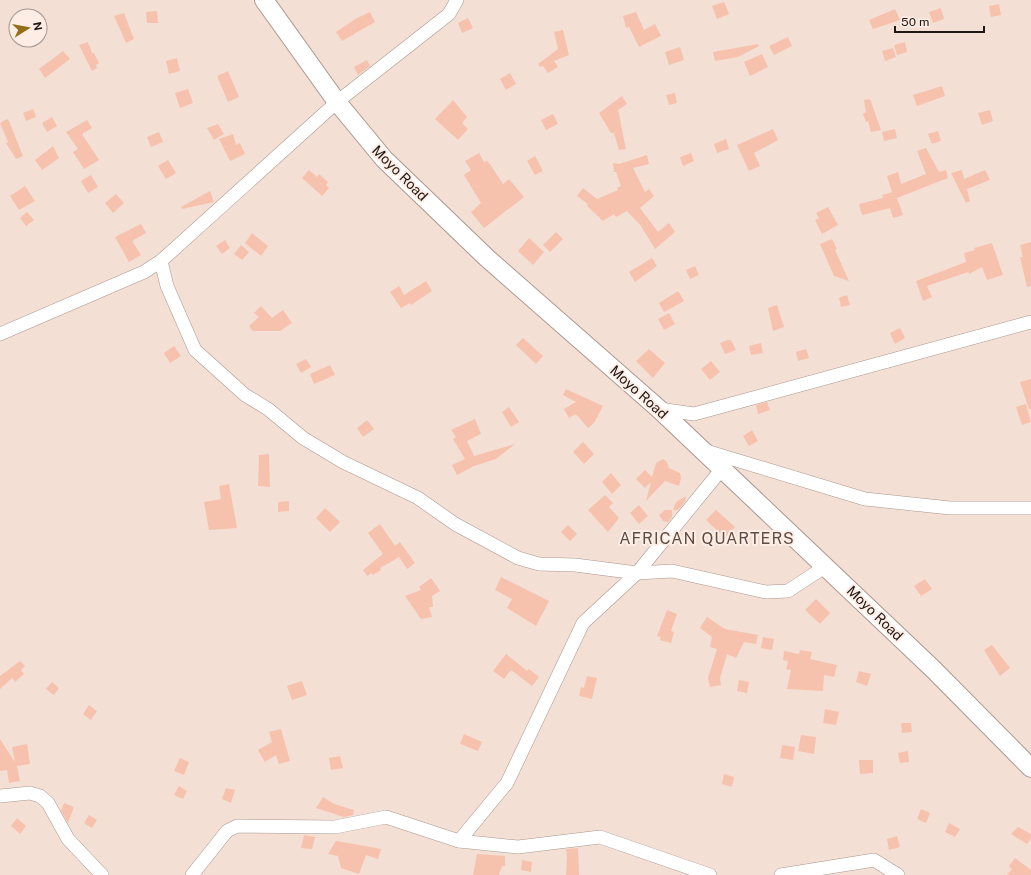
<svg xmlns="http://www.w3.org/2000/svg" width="1031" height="875" font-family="'Public Sans',sans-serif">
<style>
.building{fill:#f6c2ad}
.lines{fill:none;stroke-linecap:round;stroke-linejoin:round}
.minor-casing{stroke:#ab978e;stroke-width:14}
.secondary-casing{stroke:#ab978e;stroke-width:20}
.minor{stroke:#fff;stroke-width:13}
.secondary{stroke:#fff;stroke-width:18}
.labels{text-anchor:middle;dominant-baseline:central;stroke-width:4;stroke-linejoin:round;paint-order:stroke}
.street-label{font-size:14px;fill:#1f1714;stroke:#feede5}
.quarter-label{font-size:16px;letter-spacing:1px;fill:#5e4c44;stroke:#feede5}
</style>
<rect width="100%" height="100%" fill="#f4dfd5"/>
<g class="building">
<polygon points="724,2 729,14 717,19 712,6"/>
<polygon points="999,4 1001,15 991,17 989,6"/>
<polygon points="941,8 944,19 933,23 929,12"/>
<polygon points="895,9 900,20 873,29 869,20"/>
<polygon points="157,11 158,23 147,23 146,12"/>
<polygon points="370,12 375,22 342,41 336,32 357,18"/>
<polygon points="636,12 644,30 655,24 661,36 639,47 629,27 626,28 623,16"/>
<polygon points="124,13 134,39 126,43 114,16"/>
<polygon points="468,18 473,28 462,33 458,23"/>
<polygon points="563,30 569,55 554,61 558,67 548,73 543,66 540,67 538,64 558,49 554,32"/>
<polygon points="788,37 792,46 774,55 769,46"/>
<polygon points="88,42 92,53 94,53 99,63 96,65 97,68 92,71 79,45"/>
<polygon points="905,42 907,52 897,55 894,45"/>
<polygon points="758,44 759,46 738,57 715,61 713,52"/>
<polygon points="680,47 684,60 669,65 665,52"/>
<polygon points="893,48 896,57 885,61 882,51"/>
<polygon points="63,51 70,59 45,78 39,69"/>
<polygon points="762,54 768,67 750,76 744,62"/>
<polygon points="177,58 180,71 169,74 166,61"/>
<polygon points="367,60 370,66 358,75 354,67"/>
<polygon points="228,71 239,97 228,102 217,76"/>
<polygon points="510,73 516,84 506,90 500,79"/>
<polygon points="942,86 945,96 917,106 913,95"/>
<polygon points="188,89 193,103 180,108 175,93"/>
<polygon points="675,93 677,103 669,105 666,95"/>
<polygon points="622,96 627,104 618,110 626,149 619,150 614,133 611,133 599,113"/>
<polygon points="870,99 881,130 871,132 868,121 866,122 863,114 866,112 864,100"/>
<polygon points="453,100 467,117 462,123 468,129 458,140 435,119"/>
<polygon points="33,109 36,117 26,121 23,113"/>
<polygon points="990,110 993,121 982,125 978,113"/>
<polygon points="553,114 558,124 546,130 541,120"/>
<polygon points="52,117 57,126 47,132 42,123"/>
<polygon points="7,119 9,121 23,156 16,159 6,143 8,142 0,123"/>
<polygon points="87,120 92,128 82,134 99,160 84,169 73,152 78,149 66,132"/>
<polygon points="218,124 224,134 214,140 207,128"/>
<polygon points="773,129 778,140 754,153 760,166 749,171 737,145"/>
<polygon points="895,129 897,138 884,141 882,132"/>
<polygon points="938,131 941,141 932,144 928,134"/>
<polygon points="159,132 163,142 151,147 147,137"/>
<polygon points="233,134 236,145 240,143 245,154 230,161 219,139"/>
<polygon points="726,139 729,149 717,153 714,144"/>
<polygon points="53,146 59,158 42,170 35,160"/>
<polygon points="926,148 939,172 946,170 948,178 897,198 903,215 893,218 890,208 862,215 859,204 883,198 882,195 892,192 887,176 898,172 901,184 926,174 917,151"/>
<polygon points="479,153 484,162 487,161 490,164 503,184 509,179 524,197 484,228 471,212 481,203 464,175 471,170 465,161"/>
<polygon points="691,153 694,161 683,166 680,157"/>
<polygon points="647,155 649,164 633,168 645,192 649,189 654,196 640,208 658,232 669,223 675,232 655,249 641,226 627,211 616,217 614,214 603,221 587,206 588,204 577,196 583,188 597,199 618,190 617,188 621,186 616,172 614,172 613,163 619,164"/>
<polygon points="535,156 543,171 535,175 527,161"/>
<polygon points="168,160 176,173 166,179 158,166"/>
<polygon points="309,170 317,177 319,174 328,182 326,185 329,188 322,196 302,178"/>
<polygon points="962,170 964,179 985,170 990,180 967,189 970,201 966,203 951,173"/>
<polygon points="91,175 98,187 88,193 81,181"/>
<polygon points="25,186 35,201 19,210 10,196"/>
<polygon points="210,191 214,202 182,209 181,207"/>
<polygon points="116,194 124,203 113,213 105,203"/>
<polygon points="828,207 838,225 822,234 815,220 819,218 816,213"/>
<polygon points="27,212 34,220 26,226 20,218"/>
<polygon points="141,224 146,233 132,241 141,255 129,262 115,237"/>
<polygon points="556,232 563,239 550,252 543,245"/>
<polygon points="252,233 268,246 261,256 245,243"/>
<polygon points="529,238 544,252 533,265 518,251"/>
<polygon points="832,239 837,249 835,250 849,281 834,276 820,244"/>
<polygon points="225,240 230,248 222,254 216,246"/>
<polygon points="1031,242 1031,286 1027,287 1020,257 1023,257 1020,245"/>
<polygon points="992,243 1003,275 987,280 982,267 969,274 968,272 927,286 932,297 923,301 916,281 966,262 964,253 975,250 974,248"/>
<polygon points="241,245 249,252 242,260 234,254"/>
<polygon points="652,258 657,266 635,282 629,272"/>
<polygon points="695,266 699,275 690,279 686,270"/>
<polygon points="426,281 432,291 411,305 410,303 401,308 390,292 399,286 404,295"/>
<polygon points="678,291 684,301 664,312 659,303"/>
<polygon points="847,295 850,305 841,307 839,298"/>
<polygon points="777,305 784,327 773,331 768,308"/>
<polygon points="261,306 272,318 283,310 292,323 280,331 253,331 249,326 259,317 254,313"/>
<polygon points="669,313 675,324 664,330 658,319"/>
<polygon points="900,328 905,338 895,344 890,333"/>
<polygon points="523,338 543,356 536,364 516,345"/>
<polygon points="728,340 731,340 736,350 725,354 720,343"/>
<polygon points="761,343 763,353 751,355 749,346"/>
<polygon points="174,346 181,356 170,363 164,353"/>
<polygon points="649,349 665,363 653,378 636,361"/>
<polygon points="806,349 809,358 798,361 796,352"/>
<polygon points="306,359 311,367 301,373 296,364"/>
<polygon points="711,361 720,372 710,380 701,369"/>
<polygon points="330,365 335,375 314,384 310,374"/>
<polygon points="1031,379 1031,409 1029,409 1020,382"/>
<polygon points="566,389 603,406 594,423 588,428 576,414 569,418 564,409 576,402 563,395"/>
<polygon points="767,402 770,410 758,414 756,405"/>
<polygon points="1026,404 1031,422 1022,425 1016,407"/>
<polygon points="509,407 519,422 511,427 502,412"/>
<polygon points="475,419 481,434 467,441 474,456 515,444 496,459 474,466 457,475 452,465 465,459 453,439 456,437 451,430"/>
<polygon points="367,420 374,429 363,437 357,428"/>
<polygon points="752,430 758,441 749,446 743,436"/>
<polygon points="583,442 594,454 584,464 573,452"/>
<polygon points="269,454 270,487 258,486 259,455"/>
<polygon points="663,459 667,462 669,468 680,473 681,478 679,486 665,481 646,501 651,482 645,488 636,479 645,470 652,477 656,463"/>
<polygon points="611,473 621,485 612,494 602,482"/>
<polygon points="229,484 237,528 209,530 204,502 221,499 219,486"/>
<polygon points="605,495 613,503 609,507 619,518 608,532 588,510"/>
<polygon points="686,496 685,502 678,510 673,510 676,502"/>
<polygon points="289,501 289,511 278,512 278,502"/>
<polygon points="639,505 648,516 639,524 630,513"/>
<polygon points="325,508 340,522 330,532 316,518"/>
<polygon points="665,510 672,510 672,517 668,522 663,521 659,515"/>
<polygon points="716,510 735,527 725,538 706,520"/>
<polygon points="380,524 395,546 400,542 415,563 407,569 399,557 380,568 381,570 373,575 372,573 367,576 363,570 383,554 368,533"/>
<polygon points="568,525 577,534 570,541 561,532"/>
<polygon points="501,577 549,601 536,626 507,608 512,599 495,590"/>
<polygon points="431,578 440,591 432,596 433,607 429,607 432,617 421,619 405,596 421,590 419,587"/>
<polygon points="925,579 932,589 921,596 914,586"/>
<polygon points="816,599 830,613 820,624 805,610"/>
<polygon points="667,610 677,614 671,631 674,632 671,643 660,640 661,637 657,636"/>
<polygon points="707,617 725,629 758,635 756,644 744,642 736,658 727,654 720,678 721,685 710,687 708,678 717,649 710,647 712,637 700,628"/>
<polygon points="763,637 774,639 772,650 761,648"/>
<polygon points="992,645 1010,668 1000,676 984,650"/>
<polygon points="800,650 812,652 810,659 837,665 834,677 824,675 823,691 787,689 791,670 786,669 788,661 783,660 784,651 799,654"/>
<polygon points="506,654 527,671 529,669 539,677 532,686 511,670 504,679 493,671"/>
<polygon points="20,661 25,666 21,670 24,674 15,682 12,678 0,689 0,676"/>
<polygon points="859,671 871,674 867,686 856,682"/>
<polygon points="587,676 597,678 592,699 579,696 581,687 584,688"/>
<polygon points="739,680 749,682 747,693 737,691"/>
<polygon points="302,681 307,695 292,700 287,686"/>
<polygon points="52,682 59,688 54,695 46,689"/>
<polygon points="89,705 97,711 91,720 83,714"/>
<polygon points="825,709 839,712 836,725 823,723"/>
<polygon points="901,723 911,723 912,732 902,733"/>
<polygon points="281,729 290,761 279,764 276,755 265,762 258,750 272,742 269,732"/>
<polygon points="464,734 482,742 478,751 460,744"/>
<polygon points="801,735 816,737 814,754 798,751"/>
<polygon points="0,739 15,762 12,747 27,744 30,764 17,766 20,781 9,783 7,770 0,771"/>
<polygon points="782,745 795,747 793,760 780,758"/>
<polygon points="908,751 909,762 900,763 898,753"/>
<polygon points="340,756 343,768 331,770 329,758"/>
<polygon points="180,758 189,762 184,775 174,771"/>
<polygon points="859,760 873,760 873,773 860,774"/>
<polygon points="724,774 734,777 732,787 722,784"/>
<polygon points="179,786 187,791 183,799 174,795"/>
<polygon points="226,788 235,790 231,803 222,799"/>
<polygon points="323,797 334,804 354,810 353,815 344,817 316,808"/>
<polygon points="64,803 74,807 68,823 61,811"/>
<polygon points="921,809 930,813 926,823 917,819"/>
<polygon points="89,815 97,820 92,828 84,823"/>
<polygon points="17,818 26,826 20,834 11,826"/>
<polygon points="949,823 960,829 955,837 945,832"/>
<polygon points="1018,827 1031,834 1031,838 1027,844 1011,834"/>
<polygon points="304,835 315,837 312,849 301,848"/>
<polygon points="897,836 900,847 889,850 887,839"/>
<polygon points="336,841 354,844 381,849 378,859 366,855 359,874 341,868 338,856 328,854"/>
<polygon points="578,848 579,875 566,875 567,855 566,849"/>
<polygon points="477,854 505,856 505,866 502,866 499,875 473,875"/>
<polygon points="1015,858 1031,870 1031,875 1007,875 1012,869 1009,866"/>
<polygon points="522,860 532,862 531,872 521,870"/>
</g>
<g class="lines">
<defs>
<g id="minor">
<polyline points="161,261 167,286 195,350 245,395 268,409 303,438 343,462 418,498 455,524 518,558 539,564 575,565 637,573 672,571 766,592 788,591 826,566"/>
<polyline points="0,334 144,272 161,261 337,102 449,14 457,0"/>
<polyline points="659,409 694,414 1031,322"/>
<polyline points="706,451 865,499 950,508 1031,508"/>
<polyline points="0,796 30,793 40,796 48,803 68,839 102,875"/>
<polyline points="459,841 518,847 600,837 710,875"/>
<polyline points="192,875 227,831 237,826 335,827 386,817 459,841 507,783 583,623 637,573 721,470"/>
<polyline points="781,875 874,860 898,875"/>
</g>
<polyline id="secondary" points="264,0 337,102 384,159 487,258 659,409 933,669 1031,768"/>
</defs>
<use href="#minor" class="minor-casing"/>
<use href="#secondary" class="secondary-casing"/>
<use href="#minor" class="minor"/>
<use href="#secondary" class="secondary"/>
</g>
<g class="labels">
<g class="street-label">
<text transform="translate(400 173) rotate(45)">Moyo Road</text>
<text transform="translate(639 392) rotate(42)">Moyo Road</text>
<text transform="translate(875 613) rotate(44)">Moyo Road</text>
</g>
<g class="quarter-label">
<text x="707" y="538">AFRICAN QUARTERS</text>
</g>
</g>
<g transform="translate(28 28) rotate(79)"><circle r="19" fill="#feede5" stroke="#a59791"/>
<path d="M0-3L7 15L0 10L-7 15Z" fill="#946d16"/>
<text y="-6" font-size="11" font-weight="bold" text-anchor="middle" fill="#1f1714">N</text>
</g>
<path d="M895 26v6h89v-6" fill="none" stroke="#1f1714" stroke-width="2"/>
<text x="901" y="26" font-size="12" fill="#1f1714" stroke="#feede5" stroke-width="3" paint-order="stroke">50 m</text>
</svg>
